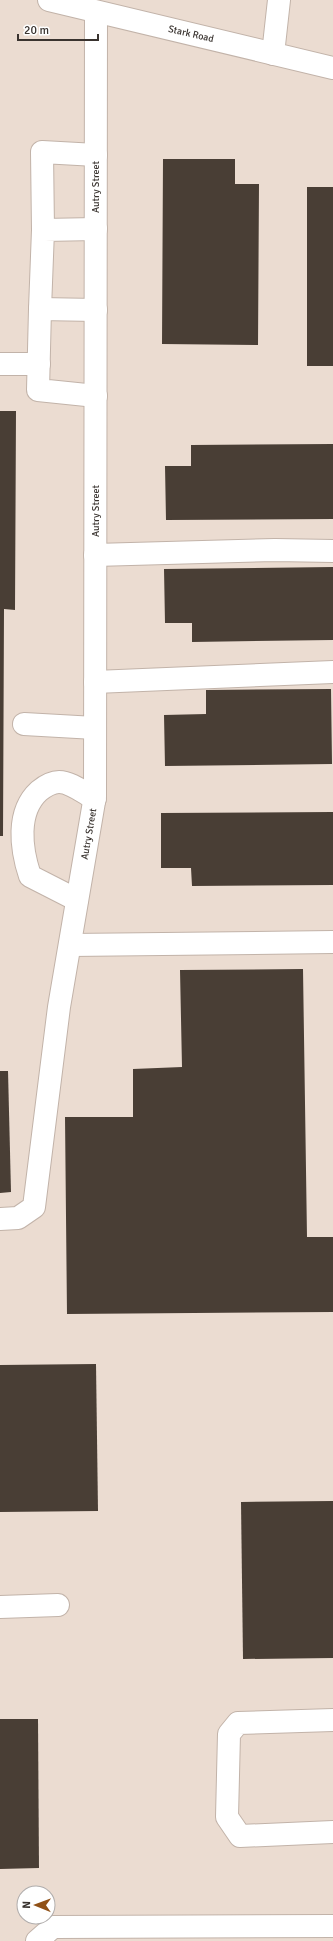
<svg xmlns="http://www.w3.org/2000/svg" width="333" height="1941" font-family="Signika,sans-serif">
<style>
.building{fill:#493e35}
.lines{fill:none;stroke-linecap:round;stroke-linejoin:round}
.minor-casing{stroke:#c2b3a9;stroke-width:24}
.minor{stroke:#fff;stroke-width:22}
.labels{text-anchor:middle;dominant-baseline:central;stroke-width:4;stroke-linejoin:round;paint-order:stroke}
.street-label{font-size:10px;fill:#39332f;stroke:#fff}
</style>
<rect width="100%" height="100%" fill="#ebdcd1"/>
<g class="building">
<polygon points="163,159 235,159 235,184 259,184 258,345 162,344"/>
<rect x="307" y="187" width="26" height="179"/>
<polygon points="0,411 16,411 15,610 4,609 3,836 0,836"/>
<polygon points="333,444 333,519 166,520 165,466 191,466 191,445"/>
<polygon points="333,567 333,640 192,642 192,623 165,623 164,569"/>
<polygon points="331,689 332,764 165,766 164,715 206,714 206,690"/>
<polygon points="333,812 333,885 192,886 191,868 161,868 161,813"/>
<polygon points="303,969 307,1237 333,1237 333,1312 67,1314 65,1117 133,1117 133,1069 182,1067 180,970"/>
<polygon points="0,1071 8,1071 11,1192 0,1193"/>
<polygon points="96,1364 98,1511 0,1512 0,1365"/>
<polygon points="333,1501 333,1658 243,1659 241,1502"/>
<polygon points="0,1719 38,1719 39,1868 0,1869"/>
</g>
<g class="lines">
<defs>
<g id="minor">
<polyline points="49,0 333,68"/>
<polyline points="273,54 279,0"/>
<polyline points="43,230 42,152 96,155"/>
<polyline points="40,309 43,230 96,229"/>
<polyline points="0,364 39,364"/>
<polyline points="96,396 38,390 40,309 96,310"/>
<polyline points="95,555 275,550 333,551"/>
<polyline points="95,682 333,672"/>
<polyline points="24,724 95,728"/>
<path d="M77,900L30,876C21,849 16,812 39,791C44,787 52,782 59,782C71,782 84,793 95,799"/>
<polyline points="70,945 333,942"/>
<polyline points="0,1219 18,1218 34,1207 59,1007 95,796 96,12"/>
<polyline points="0,1607 58,1605"/>
<polyline points="333,1720 238,1723 229,1734 227,1817 240,1836 333,1832"/>
<polyline points="37,1941 53,1927 333,1926"/>
</g>
</defs>
<use href="#minor" class="minor-casing"/>
<use href="#minor" class="minor"/>
</g>
<g class="labels">
<g class="street-label">
<text transform="translate(191 34) rotate(13)">Stark Road</text>
<text transform="translate(96 187) rotate(-90)">Autry Street</text>
<text transform="translate(96 511) rotate(-90)">Autry Street</text>
<text transform="translate(89 834) rotate(-80)">Autry Street</text>
</g>
</g>
<g transform="translate(36 1905) rotate(271)"><circle r="19" fill="#ffffff" stroke="#b0adac"/>
<path d="M0-3L7 15L0 10L-7 15Z" fill="#905117"/>
<text y="-6" font-size="11" font-weight="bold" text-anchor="middle" fill="#39332f">N</text>
</g>
<path d="M18 34v6h80v-6" fill="none" stroke="#39332f" stroke-width="2"/>
<text x="24" y="34" font-size="12" fill="#39332f" stroke="#ffffff" stroke-width="3" paint-order="stroke">20 m</text>
</svg>
